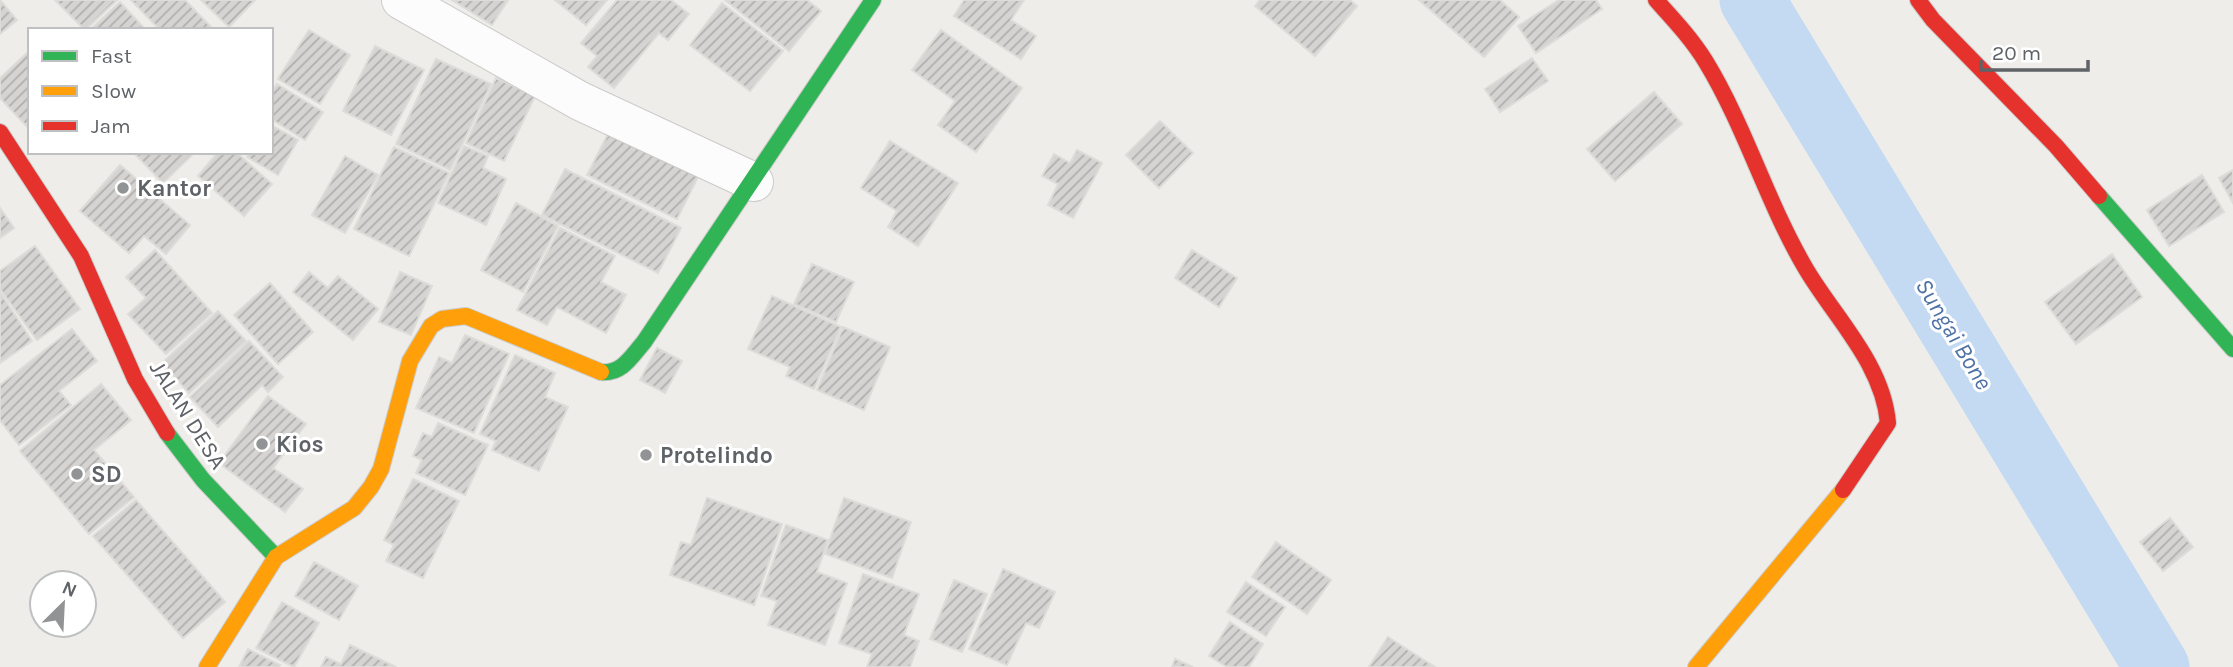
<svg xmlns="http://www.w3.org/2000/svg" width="2233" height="667" font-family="Karla,sans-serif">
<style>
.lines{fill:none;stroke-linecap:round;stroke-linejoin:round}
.river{stroke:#c3daf2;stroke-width:65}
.building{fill:url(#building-hatch);stroke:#dddcd8;stroke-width:2}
.street-casing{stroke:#cbcbca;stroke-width:40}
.fast-casing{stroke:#cbcbca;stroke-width:18}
.slow-casing{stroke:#cbcbca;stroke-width:18}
.jam-casing{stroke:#cbcbca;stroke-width:18}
.street{stroke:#fcfcfc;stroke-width:38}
.fast{stroke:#30b455;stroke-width:16}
.slow{stroke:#ff9f0a;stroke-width:16}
.jam{stroke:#e5322d;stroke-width:16}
.poi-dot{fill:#919394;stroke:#fff;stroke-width:2.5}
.labels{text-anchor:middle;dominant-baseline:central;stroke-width:6;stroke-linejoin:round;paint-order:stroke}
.poi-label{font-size:23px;font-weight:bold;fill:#5f6266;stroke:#fff;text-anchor:start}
.street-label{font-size:23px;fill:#5f6266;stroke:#fff}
.water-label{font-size:24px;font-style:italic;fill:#4f72a6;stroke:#fff}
</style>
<defs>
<pattern id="building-hatch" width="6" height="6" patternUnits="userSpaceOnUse" patternTransform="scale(1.75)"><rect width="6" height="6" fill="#d5d4d2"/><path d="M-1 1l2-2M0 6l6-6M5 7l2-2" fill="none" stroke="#b0afae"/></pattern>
</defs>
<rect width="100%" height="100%" fill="#eeede9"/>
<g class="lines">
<polyline class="river" points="1752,0 2157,667"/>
</g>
<g class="building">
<polygon points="0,0 17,20 0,34"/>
<polygon points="55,0 117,0 85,30"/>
<polygon points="131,0 185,0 214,30 160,30"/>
<polygon points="201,0 255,0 229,27"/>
<polygon points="452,0 508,0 492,25"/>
<polygon points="555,0 607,0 586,25"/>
<polygon points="617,0 671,0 689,14 668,40 659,33 614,88 588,67 597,56 581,43"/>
<polygon points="725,0 807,0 821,11 789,51"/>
<polygon points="964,0 1024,0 1011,20 1036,36 1021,59 954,16"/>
<polygon points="1260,0 1350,0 1357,6 1315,56 1255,6"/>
<polygon points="1419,0 1500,0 1519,17 1484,57"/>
<polygon points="1559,0 1596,0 1602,9 1536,53 1518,26"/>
<polygon points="120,2 146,30 90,30"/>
<polygon points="722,3 783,51 750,91 690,45"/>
<polygon points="309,30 350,55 320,104 278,79"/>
<polygon points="941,30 1022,88 976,152 938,125 955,101 912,70"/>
<polygon points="375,46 424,70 391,135 343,111"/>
<polygon points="30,50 30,130 0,98 0,78"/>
<polygon points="1532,58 1548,81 1500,112 1485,89"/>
<polygon points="436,59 491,84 450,170 396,144"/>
<polygon points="496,78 535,96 504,161 466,143"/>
<polygon points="277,84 323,112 305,140 271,119 271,94"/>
<polygon points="1654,92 1682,124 1615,181 1587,149"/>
<polygon points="1160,121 1193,153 1159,188 1126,155"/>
<polygon points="271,125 298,140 278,175 247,157 250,152 271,152"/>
<polygon points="610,130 700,173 677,219 587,175"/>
<polygon points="890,141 958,183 918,246 888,227 897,211 861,188"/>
<polygon points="464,146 488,156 483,168 506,179 486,225 438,203"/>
<polygon points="394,147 449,173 409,256 354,229"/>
<polygon points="1077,150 1102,163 1073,218 1048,205 1058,184 1042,176 1054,154 1070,163"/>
<polygon points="133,152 195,152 163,183"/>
<polygon points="218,152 236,152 272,184 244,216 198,176"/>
<polygon points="345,156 378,175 345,233 312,215"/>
<polygon points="120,165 190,225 166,254 144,236 129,253 80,211"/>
<polygon points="565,169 681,228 658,273 542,215"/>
<polygon points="2233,170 2233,203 2219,178"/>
<polygon points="2202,175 2224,212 2169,246 2147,210"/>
<polygon points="516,203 558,226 523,292 481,270"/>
<polygon points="0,208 14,228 0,238"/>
<polygon points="560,228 615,256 601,282 626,295 606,333 557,307 547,325 517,310"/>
<polygon points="35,246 80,309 37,340 0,289 0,271"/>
<polygon points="155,250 212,313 166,354 128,314 146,298 126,277"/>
<polygon points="1192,250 1237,278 1219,307 1175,278"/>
<polygon points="2112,254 2142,297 2076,344 2045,302"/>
<polygon points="812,264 854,282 836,322 794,304"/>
<polygon points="309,272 328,288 338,276 378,309 353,340 293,292"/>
<polygon points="400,272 432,286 411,335 379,322"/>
<polygon points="270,283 313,332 278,364 234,315"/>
<polygon points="0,292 32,341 0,363"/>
<polygon points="772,296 841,327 814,389 786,376 790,367 748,349"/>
<polygon points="218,311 246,341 189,393 162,363"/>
<polygon points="843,327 890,347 864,410 817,390"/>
<polygon points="72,329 97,361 59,391 71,405 19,445 0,420 0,385"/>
<polygon points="465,335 509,354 474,433 416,408 439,357 452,363"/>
<polygon points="249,341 283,377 268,392 262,385 218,427 190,397"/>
<polygon points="657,348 682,361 665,393 640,380"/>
<polygon points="515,355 555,373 545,397 568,407 539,471 492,450 496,441 480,434"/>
<polygon points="101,384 131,420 94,450 134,497 89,534 20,451"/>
<polygon points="268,396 306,424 273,468 303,489 285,512 219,463"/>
<polygon points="438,423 488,445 465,495 416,473 422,460 413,456 423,433 432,437"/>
<polygon points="413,479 459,501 423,578 386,561 394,545 384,540"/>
<polygon points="707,498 782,524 754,605 670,575 681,542 691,545"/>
<polygon points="844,498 911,522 892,578 825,554"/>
<polygon points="136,500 225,602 183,638 93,536"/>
<polygon points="2170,518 2193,547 2163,571 2140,542"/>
<polygon points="786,525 828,540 817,572 847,583 825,645 768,625 777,601 761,596"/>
<polygon points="1276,542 1331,580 1307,614 1252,577"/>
<polygon points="314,562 358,586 339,620 295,596"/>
<polygon points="1003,569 1055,592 1039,628 1026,623 1007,665 969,649"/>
<polygon points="863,574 919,594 904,635 919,641 910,667 867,667 872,654 839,643"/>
<polygon points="954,580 987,594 962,652 930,639"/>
<polygon points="1246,582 1285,607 1266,636 1227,612"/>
<polygon points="282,602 319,623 294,667 256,648"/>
<polygon points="1230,622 1263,644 1249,667 1227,667 1209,656"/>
<polygon points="1388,637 1435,667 1369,667"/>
<polygon points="350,645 396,667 321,667 326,657 341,664"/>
<polygon points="248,649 280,665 279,667 239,667"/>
<polygon points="1175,659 1193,667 1172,667"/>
</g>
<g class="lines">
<defs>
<polyline id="street" points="401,0 580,101 754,182"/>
<g id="fast">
<polyline points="2099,196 2233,349"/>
<path d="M601,372C622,374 631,357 644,342L873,0"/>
<polyline points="167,433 203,480 276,557"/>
</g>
<g id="slow">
<polyline points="207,667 276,557 354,508 371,487 381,469 410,361 431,326 442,319 466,316 601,372"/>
<polyline points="1696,667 1843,490"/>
</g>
<g id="jam">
<path d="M1656,0C1674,20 1692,39 1706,62C1746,128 1767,203 1806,269C1835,318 1883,364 1888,423L1843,490"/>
<polyline points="1918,0 1933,20 2056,146 2099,196"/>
<polyline points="0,132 81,256 135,379 167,433"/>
</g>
</defs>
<use href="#street" class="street-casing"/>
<use href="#fast" class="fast-casing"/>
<use href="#slow" class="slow-casing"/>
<use href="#jam" class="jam-casing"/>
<use href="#street" class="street"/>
<use href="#fast" class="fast"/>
<use href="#slow" class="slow"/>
<use href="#jam" class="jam"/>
</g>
<g class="poi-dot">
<circle cx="123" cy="188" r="7"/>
<circle cx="262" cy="444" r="7"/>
<circle cx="646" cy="455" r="7"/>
<circle cx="77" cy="474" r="7"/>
</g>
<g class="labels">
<g class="poi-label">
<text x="137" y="188">Kantor</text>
<text x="276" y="444">Kios</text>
<text x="660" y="455">Protelindo</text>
<text x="91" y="474">SD</text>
</g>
<g class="street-label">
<text transform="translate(188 415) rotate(58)">JALAN DESA</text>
</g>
<g class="water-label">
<text transform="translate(1954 334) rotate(59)">Sungai Bone</text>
</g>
</g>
<rect x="28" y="28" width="245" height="126" fill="#ffffff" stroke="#bfc0c2" stroke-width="2"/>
<rect x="42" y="51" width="35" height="10" fill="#30b455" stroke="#bfc0c2" stroke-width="2"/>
<text x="91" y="63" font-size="21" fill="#5f6266">Fast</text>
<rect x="42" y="86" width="35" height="10" fill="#ff9f0a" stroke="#bfc0c2" stroke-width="2"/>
<text x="91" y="98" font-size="21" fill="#5f6266">Slow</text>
<rect x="42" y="121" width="35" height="10" fill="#e5322d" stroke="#bfc0c2" stroke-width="2"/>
<text x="91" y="133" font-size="21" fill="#5f6266">Jam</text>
<g transform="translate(63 604) rotate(24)"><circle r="33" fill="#ffffff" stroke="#bfc0c2" stroke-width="2"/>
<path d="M0-5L12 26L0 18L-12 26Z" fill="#919394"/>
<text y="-10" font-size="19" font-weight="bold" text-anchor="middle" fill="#5f6266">N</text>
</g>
<path d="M1981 60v10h107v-10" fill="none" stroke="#5f6266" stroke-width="3.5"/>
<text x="1992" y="60" font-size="21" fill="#5f6266" stroke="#ffffff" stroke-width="5" paint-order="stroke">20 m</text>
</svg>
